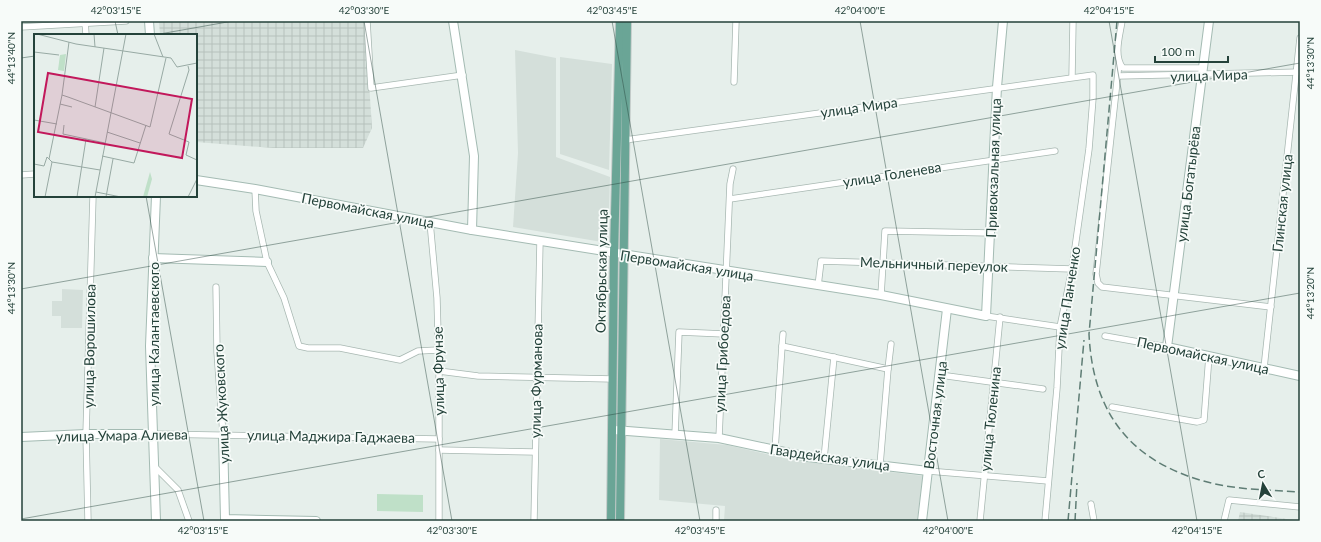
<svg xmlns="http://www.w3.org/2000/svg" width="1321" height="542" font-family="Lato,sans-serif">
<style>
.built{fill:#d4dfda}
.industrial{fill:url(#industrial-grid)}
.pitch{fill:#bfe0c8}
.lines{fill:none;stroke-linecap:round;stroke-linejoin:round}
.street-casing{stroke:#a8b8b2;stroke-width:7}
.secondary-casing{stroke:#a4bbb3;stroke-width:10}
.primary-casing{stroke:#c2cac8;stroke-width:10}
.street{stroke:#fff;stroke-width:5.5}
.secondary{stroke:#fff;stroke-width:8}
.primary{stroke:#6aa596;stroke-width:8}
.rail{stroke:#5f7d75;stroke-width:1.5;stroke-dasharray:8 4;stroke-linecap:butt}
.ticks{fill:none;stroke:#24423a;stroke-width:1;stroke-opacity:0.45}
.labels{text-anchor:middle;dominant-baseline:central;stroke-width:3.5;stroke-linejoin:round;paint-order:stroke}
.street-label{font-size:14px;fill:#24423a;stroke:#f7fbf9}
.inset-road{fill:none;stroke:#98aaa4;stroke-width:1}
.view{fill:#c2185b;fill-opacity:0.15;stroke:#c2185b;stroke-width:2}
.inset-edge{fill:none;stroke:#24423a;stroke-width:2}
.neatline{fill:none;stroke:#24423a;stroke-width:1.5}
.ticks-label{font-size:10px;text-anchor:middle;fill:#24423a}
</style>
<defs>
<pattern id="industrial-grid" width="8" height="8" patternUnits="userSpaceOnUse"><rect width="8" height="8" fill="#d4dfda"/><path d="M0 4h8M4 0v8" fill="none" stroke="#b6c1bc"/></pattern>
</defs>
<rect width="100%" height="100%" fill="#e6efeb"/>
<g class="built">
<polygon points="515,50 556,58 556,157 610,177 608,243 513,227 518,153"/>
<polygon points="560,57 612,64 609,170 560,154"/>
<polygon points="62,289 83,290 82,328 61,328 61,316 52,316 52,301 62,301"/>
<polygon points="660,439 727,445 792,460 923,476 917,521 724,521 725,506 659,500"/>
</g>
<g class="industrial">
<polygon points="159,21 365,21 372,128 363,148 273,148 196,142 196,35 160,35"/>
<polygon points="1240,512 1300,521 1238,521"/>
</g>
<polygon class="pitch" points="377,494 423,495 423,512 377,511"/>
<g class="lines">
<defs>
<g id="street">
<polyline points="85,21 86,35"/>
<polyline points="367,21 371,88 463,75"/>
<path d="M1122,21C1120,35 1113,56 1123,68H1203"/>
<polyline points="21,27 126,21"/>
<polyline points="1119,63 1096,274 1098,283 1102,287 1271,307"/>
<polyline points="1118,76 1300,72"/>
<polyline points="1072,77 1073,21"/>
<polyline points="734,82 736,21"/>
<polyline points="625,140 1093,75 1093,98 1089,149 1072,269 1060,327 1057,388 1045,521"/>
<polyline points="21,175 35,174"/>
<polyline points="255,189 256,211 267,262 284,298 299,346 308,348 340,348 400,360 418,351 438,350"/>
<polyline points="730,199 1055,151"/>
<polyline points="430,222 437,298 439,371 439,521"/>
<polyline points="818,286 821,261 1072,269"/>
<polyline points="216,287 217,352 223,435"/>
<polyline points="881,295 885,231 991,233"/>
<polyline points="986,316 1060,327"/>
<polyline points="1105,336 1167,347"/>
<polyline points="782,346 783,334"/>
<polyline points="1264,368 1300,38"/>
<polyline points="888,369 891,344"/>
<polyline points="439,371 478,376 613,379"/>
<polyline points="940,375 1043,389"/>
<polyline points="1112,407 1197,422 1204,420 1209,356"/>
<polyline points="154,434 439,439"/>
<polyline points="675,435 679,332 724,334"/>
<polyline points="719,438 730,184 733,169"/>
<polyline points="439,450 535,452"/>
<polyline points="775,450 782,346 888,369 880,465"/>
<polyline points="824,459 834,357"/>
<polyline points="155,467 178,490 189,521"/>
<polyline points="928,471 1048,481"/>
<polyline points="1091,504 1094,521"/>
<polyline points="88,521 86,434 93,196"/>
<polyline points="534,521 540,241"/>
<polyline points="716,521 716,510"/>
<polyline points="980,521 1000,317"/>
<polyline points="1224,521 1229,500 1300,507"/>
</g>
<g id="secondary">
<polyline points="149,21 150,35"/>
<polyline points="453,21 474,156 472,230"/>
<polyline points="1209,21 1167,347 1300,376"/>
<polyline points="196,180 255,189 472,230 881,295 986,316 997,87 1003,21"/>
<polyline points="153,258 267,262"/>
<polyline points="614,430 719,438 808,457 928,471"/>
<polyline points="223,435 225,519 316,521"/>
<polyline points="21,437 86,434 154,434"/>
<polyline points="156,521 150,346 156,196"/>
<polyline points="922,521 947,309"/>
</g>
<g id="primary">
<polyline points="611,521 614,253 620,21"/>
<polyline points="620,521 627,21"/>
</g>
</defs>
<use href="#street" class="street-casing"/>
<use href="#secondary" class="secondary-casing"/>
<use href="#primary" class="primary-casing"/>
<use href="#street" class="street"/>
<use href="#secondary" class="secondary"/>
<use href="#primary" class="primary"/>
<g class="rail">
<path d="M1117,21L1089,334C1093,417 1134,465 1215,484C1243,490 1272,490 1300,492"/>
<polyline points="1068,521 1084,340"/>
<polyline points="1075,521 1077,483"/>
</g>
</g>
<path class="ticks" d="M115,21L118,35M364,21L452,521M612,21L700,521M860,21L948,521M1109,21L1197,521M154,35L233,21M21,58L35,56M146,196L204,521M21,289L1300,63M21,519L1300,293"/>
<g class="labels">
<g class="street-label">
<text transform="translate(1209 75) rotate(-2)">улица Мира</text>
<text transform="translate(859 107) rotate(-8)">улица Мира</text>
<text transform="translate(993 168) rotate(-88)">Привокзальная улица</text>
<text transform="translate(892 174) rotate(-9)">улица Голенева</text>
<text transform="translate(1188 184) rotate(-83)">улица Богатырёва</text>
<text transform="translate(1282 203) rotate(-84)">Глинская улица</text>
<text transform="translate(368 210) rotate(11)">Первомайская улица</text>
<text transform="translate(934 264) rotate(2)">Мельничный переулок</text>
<text transform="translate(687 265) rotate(9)">Первомайская улица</text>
<text transform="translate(601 271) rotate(-89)">Октябрьская улица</text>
<text transform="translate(1067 298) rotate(-81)">улица Панченко</text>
<text transform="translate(153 334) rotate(-90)">улица Калантаевского</text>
<text transform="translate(89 346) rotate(-89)">улица Ворошилова</text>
<text transform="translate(722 354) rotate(-87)">улица Грибоедова</text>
<text transform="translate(1203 355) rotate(12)">Первомайская улица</text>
<text transform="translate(438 371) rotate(-91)">улица Фрунзе</text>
<text transform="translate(536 381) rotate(-89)">улица Фурманова</text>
<text transform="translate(221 404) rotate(-93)">улица Жуковского</text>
<text transform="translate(935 415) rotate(-83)">Восточная улица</text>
<text transform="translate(990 419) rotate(-84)">улица Тюленина</text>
<text transform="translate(122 435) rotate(-1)">улица Умара Алиева</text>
<text transform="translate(331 436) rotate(1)">улица Маджира Гаджаева</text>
<text transform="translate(830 457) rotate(8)">Гвардейская улица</text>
</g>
</g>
<g transform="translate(34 34)">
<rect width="163" height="163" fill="#e6efeb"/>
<path d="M32,20L30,37L24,36L26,21Z" fill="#bfe0c8"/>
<path d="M116,138L118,145L113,163H109Z" fill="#bfe0c8"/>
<path class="inset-road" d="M3,0L42,10L137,24L143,33L163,29M60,0L61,13M120,0L129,23M0,18L25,21M154,32L155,36L135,100L155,108L152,121L163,126M34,63L116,93L132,24M34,63L28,61L35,8M26,70L38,73M61,73L70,14M0,86L23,90M30,91L29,100L71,109M73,98L106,109M68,122L100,129L112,91M15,125L28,61M0,130L10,132L13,123L18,128L66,136M62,158L87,163M11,163L18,128M43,163L52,105M61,163L92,0M72,163L79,125M154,163L163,145"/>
<path class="view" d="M14,39L158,65L148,124L4,98Z"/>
<rect width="163" height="163" class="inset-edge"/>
</g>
<rect width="1321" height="542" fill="none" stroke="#f7fbf9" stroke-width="44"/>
<g transform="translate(1263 484) rotate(350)" stroke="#f7fbf9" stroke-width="3" paint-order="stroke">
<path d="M0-3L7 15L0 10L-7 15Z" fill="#24423a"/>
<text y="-6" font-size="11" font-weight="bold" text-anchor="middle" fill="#24423a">С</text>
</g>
<path d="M1155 56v6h73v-6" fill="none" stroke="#24423a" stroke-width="2"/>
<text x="1161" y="56" font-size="12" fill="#24423a" stroke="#f7fbf9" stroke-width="3" paint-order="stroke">100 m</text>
<rect x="22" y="22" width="1277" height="498" class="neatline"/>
<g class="ticks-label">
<text x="116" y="14">42°03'15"E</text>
<text x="364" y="14">42°03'30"E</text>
<text x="612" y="14">42°03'45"E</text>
<text x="860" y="14">42°04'00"E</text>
<text x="1109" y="14">42°04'15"E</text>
<text transform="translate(11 58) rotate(-90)" y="4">44°13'40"N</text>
<text transform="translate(1310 63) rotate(-90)" y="4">44°13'30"N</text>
<text transform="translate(11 288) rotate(-90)" y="4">44°13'30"N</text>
<text transform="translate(1310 293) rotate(-90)" y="4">44°13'20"N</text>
<text x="203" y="534">42°03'15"E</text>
<text x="452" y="534">42°03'30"E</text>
<text x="700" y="534">42°03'45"E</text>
<text x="948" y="534">42°04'00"E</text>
<text x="1197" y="534">42°04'15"E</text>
</g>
</svg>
